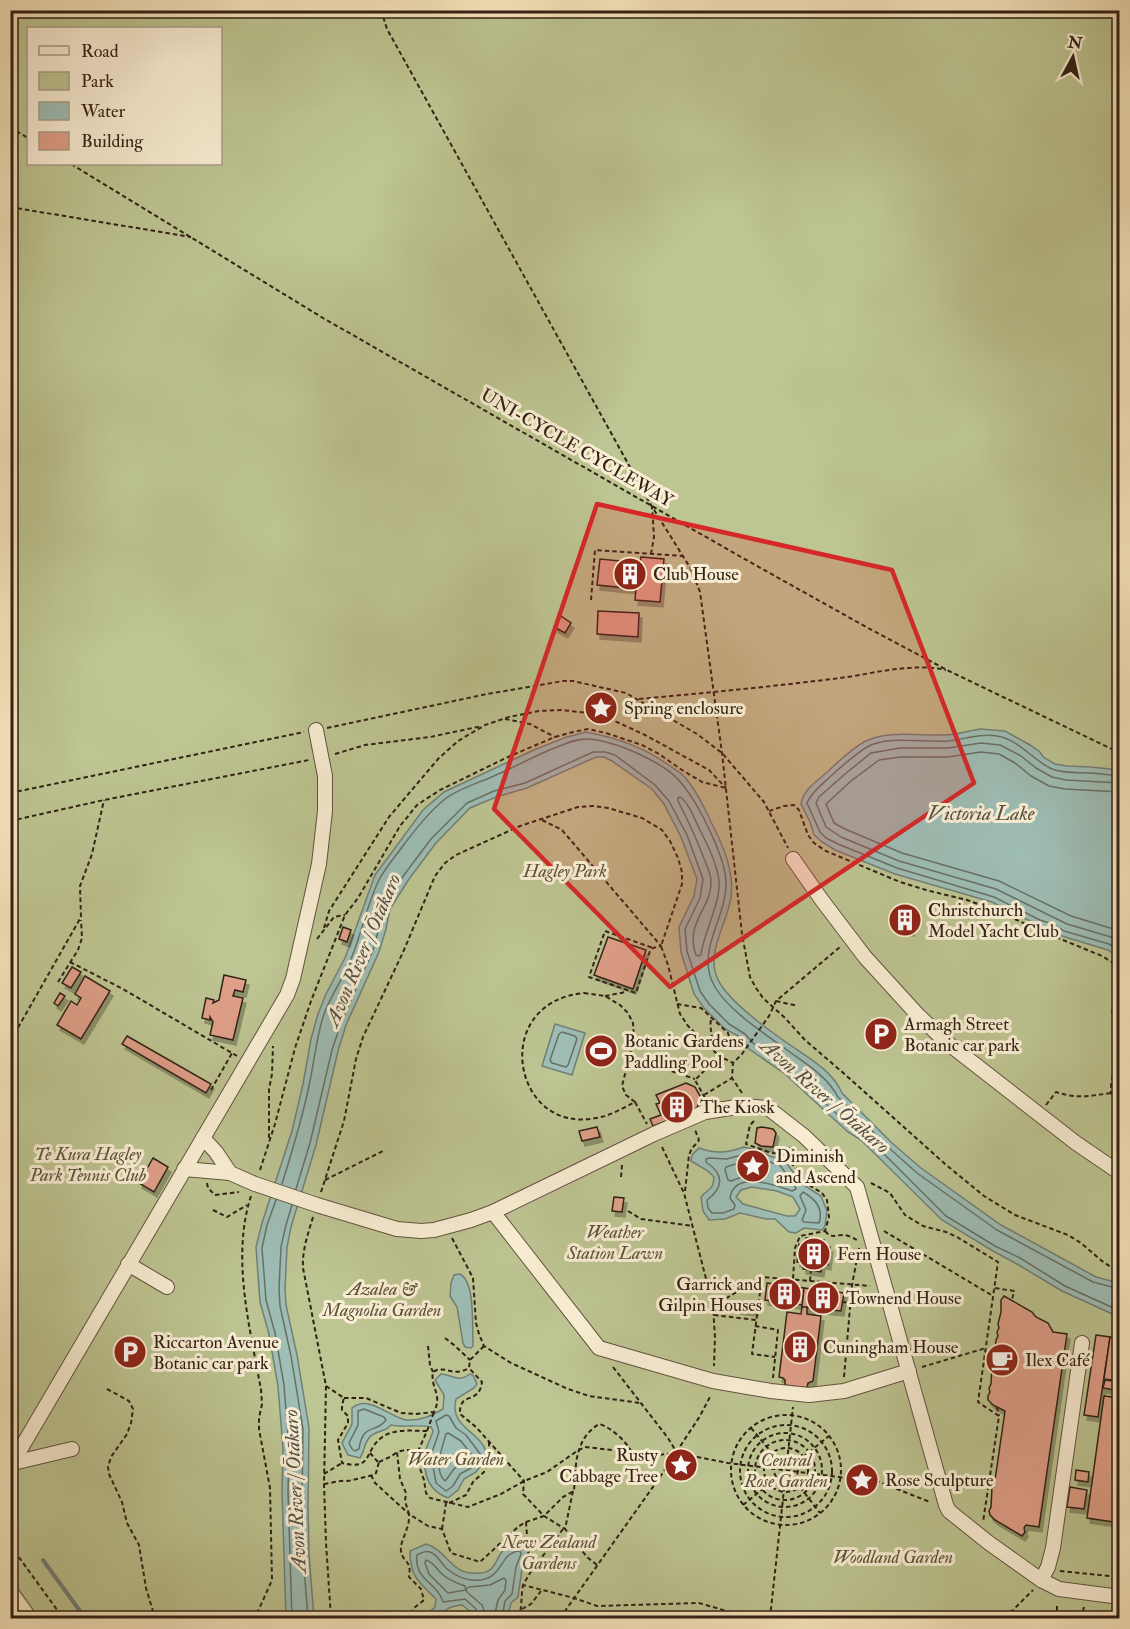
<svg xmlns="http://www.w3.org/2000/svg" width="1130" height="1629" font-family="'IM FELL Double Pica',serif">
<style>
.green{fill:#bdc592;stroke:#777354;stroke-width:1.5;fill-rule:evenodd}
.water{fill:#9ebeb6;stroke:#727f76;stroke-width:1.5;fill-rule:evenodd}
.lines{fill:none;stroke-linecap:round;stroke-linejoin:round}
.shore{stroke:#687066;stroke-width:1.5}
.stream{stroke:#727f76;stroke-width:4}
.building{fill:#df9f88;stroke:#312115;stroke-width:1.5;filter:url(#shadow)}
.minor-casing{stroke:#635240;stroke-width:16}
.path{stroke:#312115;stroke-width:2;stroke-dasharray:4.5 3;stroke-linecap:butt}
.minor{stroke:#faefd5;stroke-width:14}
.marked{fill:#d62828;fill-opacity:0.2;stroke:#d62828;stroke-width:4.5;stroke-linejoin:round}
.labels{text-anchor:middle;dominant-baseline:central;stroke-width:6;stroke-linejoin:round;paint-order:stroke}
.street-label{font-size:18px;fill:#312115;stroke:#faefd5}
.poi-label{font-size:18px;fill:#312115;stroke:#faefd5;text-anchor:start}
.park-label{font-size:18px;font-style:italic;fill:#5b523a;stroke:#faefd5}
.water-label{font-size:20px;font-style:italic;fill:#525045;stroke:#faefd5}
</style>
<defs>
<filter id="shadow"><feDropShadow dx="3" dy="5" stdDeviation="0" flood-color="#0004"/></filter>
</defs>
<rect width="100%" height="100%" fill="#f8e6bf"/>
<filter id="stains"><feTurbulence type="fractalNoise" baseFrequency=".00333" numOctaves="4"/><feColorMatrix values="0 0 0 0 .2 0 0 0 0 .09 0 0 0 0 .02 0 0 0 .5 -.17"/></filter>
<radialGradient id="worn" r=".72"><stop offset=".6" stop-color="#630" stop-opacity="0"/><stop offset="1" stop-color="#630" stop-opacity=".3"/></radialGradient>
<path class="green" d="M11,11H1119V1618H39L11,1579ZM28,28H220V164H28Z"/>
<g class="water">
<path d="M980,729L1005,731L1030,745L1040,752L1043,757L1055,764L1067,766L1091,767L1119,770V960L1115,955L1108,950L1062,936L1053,931L1038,925L992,902L895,874L835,850L822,842L814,835L810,822L801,804C803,790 816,782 826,773C838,762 852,748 866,741C887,730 920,736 944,735C956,735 968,731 980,729Z"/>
<path d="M586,732C617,738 644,747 670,766C676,770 683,774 687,780C699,794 706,812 714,828C725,850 734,873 731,897C727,926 702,957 721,985C735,1006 771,1032 793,1047C811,1059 833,1072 842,1093L892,1143L921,1168L1001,1225L1096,1277L1119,1283V1317L1062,1291L1017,1264L993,1251L942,1220L861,1140L848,1132L785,1074L749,1049L742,1038L725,1029L704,1008L694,994L681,952L679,927L694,896L697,879L681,837L664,804L652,789L612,761L604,757H596L527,788L496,797L470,808L436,843L409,879L390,909L386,929L379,952L346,1025L338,1051L316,1145L291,1227L287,1247L285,1289L286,1305L297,1355L309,1428L308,1506L309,1554L314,1618H286L282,1491L283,1449L278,1386L269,1334L260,1302L256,1247L262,1223L292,1131L303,1084L311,1039L318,1014L326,994L345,958L375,875L423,810L444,792L536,749L567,737Z"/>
<polygon points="555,1024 585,1033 572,1075 542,1066"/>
<polygon points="600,1044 614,1049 610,1059 597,1054 594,1061 587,1059 592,1045 599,1047"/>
<path d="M744,1147C749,1148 755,1149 760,1151C768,1155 772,1159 781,1156L802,1184L821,1196L827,1211L825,1226L822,1230L804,1228L796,1233L789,1232L775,1219H766L740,1213L725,1219L709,1220L703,1211L701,1197C708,1188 713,1192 714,1177L708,1171L691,1161C691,1154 694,1153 699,1148C715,1154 728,1153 744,1147ZM752,1187L777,1191L793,1197L800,1209L795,1216H787L743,1204L736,1197L741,1190Z"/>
<path d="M460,1274C475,1282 472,1323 473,1339V1346L471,1348L465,1347L463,1343L457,1307L450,1296L451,1283L454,1275Z"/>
<path d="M441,1374C454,1375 457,1383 470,1374L473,1375L477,1384L474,1388L456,1399C448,1430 486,1431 487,1458L476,1472L464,1479L458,1490L448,1498C429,1491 423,1474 425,1454C426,1447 431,1438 433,1431L431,1427C418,1424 404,1428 391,1425C385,1432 379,1430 372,1435C364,1440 365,1451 360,1458L348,1455L342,1443L352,1424V1408C369,1394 389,1417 406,1420C420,1421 432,1416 443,1409L444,1395L435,1380Z"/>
<path d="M523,1541L528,1543L529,1550L522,1569L518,1597L511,1603L507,1618H471V1612L462,1605C453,1606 443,1608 442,1618H423V1617L435,1607L436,1599C419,1582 410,1577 410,1551L426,1544C449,1551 450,1576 479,1573C481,1573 485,1573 488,1571C497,1567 497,1554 505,1549C510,1546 517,1544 523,1541Z"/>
</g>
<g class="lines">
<g class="shore">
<path d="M1120,776C1111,775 1101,774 1092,773C1079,772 1064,774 1052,769C1034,761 1022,743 1002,737C984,732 966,739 948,741C925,743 888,735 867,747C854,755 842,766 831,776C823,784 812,791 807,803L820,832L826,838L838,844L897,868L994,897L1040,920L1055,925L1064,931L1109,944L1120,951"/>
<polyline points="1120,783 1066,780 1052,777 1036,768 1021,756 1000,745 981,743 948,748 900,748 871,753 845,774 819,797 816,803 826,827 841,837 899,861 996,889 1067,924 1111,937 1120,941"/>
<polyline points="1120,792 1065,789 1049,786 1031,776 1015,763 999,754 981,752 948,757 900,757 879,760 851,781 826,804 834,823 845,829 902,853 999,881 1071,916 1120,931"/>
<path d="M680,797C689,803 694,818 699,828C707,844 717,863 719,881C721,902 704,932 701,954L699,956L696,955C684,921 713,909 711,879C710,873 707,866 705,861C697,840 688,820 678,801V798Z"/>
<polygon points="562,1032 575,1036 577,1039 568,1065 566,1067 552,1063 550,1060 559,1034"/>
<path d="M745,1154C757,1156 767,1163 779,1164L795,1186L796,1189L792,1191C776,1185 734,1170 730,1198L735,1205L734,1209L723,1213H712L708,1208L707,1200C724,1187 724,1174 706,1162V1159L709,1158L727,1159Z"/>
<polygon points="745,1161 753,1163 767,1170 768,1174 766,1175 750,1174 731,1181 728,1180 725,1170 726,1167"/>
<path d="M282,1184C292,1152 302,1119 309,1086C314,1063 316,1040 323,1017C330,996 343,979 351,959C362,933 367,903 380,878C386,867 395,857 402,847C415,830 428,813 445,799C458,789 478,783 494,776C513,768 532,757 552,749C563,745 576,738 588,739C616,741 667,763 683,785C699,805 726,858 726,883C727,918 694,952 715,987C728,1010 765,1034 787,1050C806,1064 827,1076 838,1097L888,1147L917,1173L997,1230L1093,1282L1120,1289"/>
<polyline points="296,1189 310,1143 332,1050 341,1023 373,950 385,906 404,875 431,839 467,803 494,791 525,783 593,752 605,752 615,755 655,785 669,801 687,835 703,879 700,898 685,929 687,951 700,991 709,1004 729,1024 745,1034 754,1044 788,1069 851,1127 865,1135 946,1216 995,1246 1020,1258 1065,1286 1120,1311"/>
<path d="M803,1192C815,1199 824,1208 819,1223L804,1222L802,1220L806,1210L800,1196Z"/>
<polyline points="276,1200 267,1225 262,1248 266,1300 275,1333 284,1385 289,1448 288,1491 292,1618"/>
<polyline points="292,1205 286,1225 281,1247 279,1289 280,1306 291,1356 303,1429 302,1506 303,1555 308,1618"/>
<path d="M364,1409L384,1417L386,1420C376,1434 363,1422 359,1449L355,1451L352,1449L349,1443L358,1425V1411Z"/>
<polygon points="446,1415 449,1416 456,1428 466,1435 481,1455 473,1467 460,1474 453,1486 446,1491 436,1483 431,1455 439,1432 436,1421"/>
<path d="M448,1433L461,1441L472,1455C467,1461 461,1463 455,1468C451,1472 449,1477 445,1481C433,1470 442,1448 446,1434Z"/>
<path d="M426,1560C433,1562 436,1568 442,1574C448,1580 457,1583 465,1586L466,1590L448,1593L429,1574L425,1563Z"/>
<path d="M477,1618L476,1609L465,1599L443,1602C438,1583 413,1579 417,1555C421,1553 425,1550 430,1552C437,1554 441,1563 446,1568C453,1574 463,1579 471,1580C506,1583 497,1552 520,1551L521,1554L516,1567L512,1594L505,1601L502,1618"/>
<polyline points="485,1618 484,1610 482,1605 467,1592 466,1589 469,1587 490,1585 504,1578 506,1580 505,1590 498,1600 494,1618"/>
</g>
<polyline class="stream" points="43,1560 85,1618"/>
</g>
<g class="building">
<polygon points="641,557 664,559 660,602 635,600 636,589 597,585 600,559 640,563"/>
<polygon points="598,611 639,613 638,637 597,634"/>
<polygon points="561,616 571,623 565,633 554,627"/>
<polygon points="898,910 914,913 911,931 895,928"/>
<polygon points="343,927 351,930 347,942 339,939"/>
<polygon points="608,937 646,950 633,989 594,975"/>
<polygon points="72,967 81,972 71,988 62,983"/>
<polygon points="224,975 246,980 243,992 235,990 233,996 243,998 233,1040 210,1035 213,1022 210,1017 210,1020 202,1018 206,998 214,1000 213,1003 219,1000"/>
<polygon points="85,976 110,991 81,1039 57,1025 71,1001 77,1005 81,998 75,994"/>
<polygon points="60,993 65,996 58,1006 54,1003"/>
<polygon points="127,1036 211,1084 206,1093 122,1044"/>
<polygon points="686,1083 695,1087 701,1098 696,1110 670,1122 669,1120 653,1126 650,1119 661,1115 656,1104 660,1103 656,1095"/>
<polygon points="597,1127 600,1137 582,1141 579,1131"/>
<polygon points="762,1127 773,1129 776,1133 773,1147 761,1146 755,1143 757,1128"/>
<polygon points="153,1158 168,1167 154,1192 139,1183"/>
<polygon points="614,1197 624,1198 622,1212 612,1211"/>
<polygon points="806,1238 824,1240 824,1246 830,1247 828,1265 822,1264 821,1272 803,1269 804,1262 797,1262 799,1244 805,1245"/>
<polygon points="767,1283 804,1288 803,1305 765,1300"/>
<polygon points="804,1288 844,1293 841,1311 802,1307"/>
<polygon points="1004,1296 1032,1312 1036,1317 1048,1323 1053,1332 1067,1334 1039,1527 1026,1525 1024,1528 1025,1532 1022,1536 995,1520 990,1515 989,1511 991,1507 992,1487 994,1487 1005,1411 993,1405 988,1400 988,1396 990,1392 989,1388 991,1384 992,1364 994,1360 996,1340 998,1336 997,1332 999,1328 998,1324 1001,1312 1001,1300"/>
<polygon points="738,1301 756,1303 755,1311 737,1309"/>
<polygon points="802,1307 807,1307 807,1314 821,1316 813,1381 808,1383 807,1388 785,1385 785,1380 783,1378 779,1377 787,1312 801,1314"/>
<polygon points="1096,1335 1110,1337 1098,1417 1084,1415"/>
<polygon points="1110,1337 1120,1339 1120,1381 1104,1379"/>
<polygon points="1105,1380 1120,1382 1120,1391 1103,1388"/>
<polygon points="1104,1396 1120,1398 1120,1523 1087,1518"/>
<polygon points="1076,1470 1089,1472 1088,1482 1075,1480"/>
<polygon points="1070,1487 1087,1490 1084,1509 1067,1507"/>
</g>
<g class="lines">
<defs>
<g id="minor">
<polyline points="793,859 821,899 865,957 916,1013 945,1041 1076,1143 1120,1173"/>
<polyline points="203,1138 216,1152 230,1173 255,1184 317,1205 397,1229 421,1231 434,1230 471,1220 493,1212 599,1348 713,1381 771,1391 809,1395 844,1391 909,1371"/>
<polyline points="184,1169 230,1173"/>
<polyline points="493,1212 654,1134 705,1112 743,1106 768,1108 804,1136 857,1187 946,1505 949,1511 989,1543 1041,1580 1059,1589 1120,1597"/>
<polyline points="128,1264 167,1287"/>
<polyline points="13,1463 72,1449"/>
<polyline points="10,1467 287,995 293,979 319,864 325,811 325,776 316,730"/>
<polyline points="1041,1580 1048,1567 1053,1548 1082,1343"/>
</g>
</defs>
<use href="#minor" class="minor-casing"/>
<g class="path">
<polyline points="381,10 387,29 651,505 691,569 700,592 722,753 742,934 750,977 756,988 763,998 785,1018 805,1040 841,1071 945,1164 984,1196 1015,1215 1068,1235 1081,1243 1102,1261 1120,1273"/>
<polyline points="10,127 28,138"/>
<polyline points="71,164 323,318 741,557 868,628 949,671 1120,753"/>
<polyline points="10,207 191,237"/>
<polyline points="651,554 654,537 652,506"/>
<polyline points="591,600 595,550 683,556"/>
<path d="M639,699C704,693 768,687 832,679C869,675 910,662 946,670"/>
<polyline points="505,719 530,724 555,737"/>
<polyline points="327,728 487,694 563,681 573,681 626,693 697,734 722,753 764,802 788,848"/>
<polyline points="335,754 365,745 430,737 482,726"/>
<polyline points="10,793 304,732"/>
<polyline points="769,811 784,806 794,805 799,810 808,835 814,843 826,851 900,882 926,890 967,900 997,911 1041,931 1102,956 1113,963 1118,969 1120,978"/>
<polyline points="542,820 562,830 661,946 653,948 650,951 636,993 589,977 605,931 653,948"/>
<polyline points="10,821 104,800 309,760"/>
<polyline points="324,928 329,911 389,817 438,759 458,741 485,725 509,717 539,711 561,710 589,713 604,716 645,735 709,770 726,788"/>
<polyline points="317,939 334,917 345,915"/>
<polyline points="70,962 123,989 237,1056"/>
<polyline points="1120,980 1112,1011 1117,1051 1111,1085 1111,1093 1116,1102 1120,1104"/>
<polyline points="58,982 78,950 82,938 81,920"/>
<path d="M584,993L605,996L620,1005L628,1013L633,1023L634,1039L622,1086L626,1095L635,1102C623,1108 610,1116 596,1118C512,1135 489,1002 584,993Z"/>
<polyline points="605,996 626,992"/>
<polyline points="776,1001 798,1006"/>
<polyline points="677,1004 701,1008 728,1033 731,1045"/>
<path d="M711,1020C709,1029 714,1039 712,1049"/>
<polyline points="10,1048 14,1043 15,1033 81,917 80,886 92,854 104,800"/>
<polyline points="629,1057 695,1079"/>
<polyline points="211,1090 232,1053"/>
<polyline points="742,1093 732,1078 733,1063 742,1054 769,1016 776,1001 840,947"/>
<polyline points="704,1095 732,1078"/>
<polyline points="705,1098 695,1080 719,1056 733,1063"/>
<polyline points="635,1102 647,1124"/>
<path d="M1046,1105L1056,1092C1076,1099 1090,1096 1111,1093"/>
<polyline points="754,1121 750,1125 746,1144 771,1153 783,1154 798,1171 804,1182 822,1193 827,1200 829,1217 825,1231 800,1236 795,1248 793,1279"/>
<polyline points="269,1138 269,1089 272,1074 273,1046"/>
<polyline points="662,1147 684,1193 713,1306 715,1338 714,1366"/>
<polyline points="783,1154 794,1145"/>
<polyline points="260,1170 275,1124 295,1048 311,1001 345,915 358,898 400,826 417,805 440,790 510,756 555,737 573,732 588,729 606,733 642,745 659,754 682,770 702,782 726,788"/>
<polyline points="621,1177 622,1165"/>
<polyline points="325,1180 383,1151"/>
<polyline points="207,1183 208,1188 215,1195 239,1192"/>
<polyline points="871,1183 890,1193 905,1215 923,1226 946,1232 957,1237 998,1262 978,1402 999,1416 983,1522"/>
<polyline points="685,1191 689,1155 692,1148 697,1143 699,1140 695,1130"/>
<polyline points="321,1192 344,1121 356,1059 363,1037 404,950 435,876 445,863 456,855 520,826 578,807 593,806 608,808 642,818 662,830 670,841 678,858 682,872 682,884 661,946 668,965 680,1014 688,1026 719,1056"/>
<path d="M251,1196C231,1258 250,1327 261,1390L262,1404L259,1418V1429L270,1488L272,1580L255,1618"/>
<polyline points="213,1210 227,1217 247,1205"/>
<polyline points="628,1211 641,1219 693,1226"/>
<path d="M313,1217C308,1234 302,1250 303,1268L326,1386L324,1484L326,1543L331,1618"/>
<path d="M825,1231C832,1239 834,1235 843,1235C848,1235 853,1238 857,1240"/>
<polyline points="884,1231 993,1296"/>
<polyline points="452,1238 473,1278 476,1323 479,1334 484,1346 511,1363 568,1389 589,1396 640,1403"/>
<polyline points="762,1277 752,1354 775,1357"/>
<polyline points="810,1281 811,1270"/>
<polyline points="995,1288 1014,1291 1012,1300"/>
<polyline points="842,1302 850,1303"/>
<polyline points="713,1306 762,1277 870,1286"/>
<polyline points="714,1315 756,1320"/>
<polyline points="755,1326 778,1330 773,1378"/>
<polyline points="445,1338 454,1345 470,1360"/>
<polyline points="428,1346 430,1365 433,1372"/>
<path d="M484,1346L470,1360L469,1368L482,1382C479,1406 459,1390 460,1414L476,1427L524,1481L523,1494L544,1516L565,1529"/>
<polyline points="613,1367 668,1438 677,1453 728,1463 879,1482 930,1502"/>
<polyline points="922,1367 986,1348"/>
<polyline points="844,1377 852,1285 859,1248"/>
<path d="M326,1386L344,1398L342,1405V1410L348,1416V1423L338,1440L342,1463C373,1471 364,1451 381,1438C393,1428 413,1431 427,1431L419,1449L417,1460L424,1480L426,1493L430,1498L468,1507L501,1494L524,1481L547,1472L577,1451L585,1447L657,1455L675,1453"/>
<polyline points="107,1389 129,1401 133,1409 131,1423 127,1434 111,1457 108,1467 109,1474 122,1502 127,1523 139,1545 146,1588 155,1618"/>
<path d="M344,1398H366L401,1413L415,1414L434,1412C443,1394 430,1388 433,1372C445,1364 452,1378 469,1368"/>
<polyline points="997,1407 999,1416"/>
<circle cx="786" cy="1470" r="55"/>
<circle cx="786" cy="1471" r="46"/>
<polyline points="751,1428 772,1453"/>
<polyline points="427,1431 434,1412"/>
<circle cx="785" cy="1470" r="37"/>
<circle cx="785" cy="1470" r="30"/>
<circle cx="786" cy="1470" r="22"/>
<polyline points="370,1453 378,1462"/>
<path d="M418,1454C412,1448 404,1450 397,1452L400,1479L406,1493L405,1501L409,1514L428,1526L442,1529L451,1553L480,1562L519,1526L526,1522L544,1516L563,1497L574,1491C576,1465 574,1440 599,1424C611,1427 627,1442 632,1453"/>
<polyline points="803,1457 829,1436"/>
<circle cx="786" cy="1470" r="12"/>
<polyline points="379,1462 392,1456 397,1452"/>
<polyline points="324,1474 342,1463"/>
<path d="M371,1475L375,1483L409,1514C409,1519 409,1524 407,1528C405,1536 400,1543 401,1551C403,1564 412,1559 409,1577L421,1589L424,1600L414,1608L408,1618"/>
<path d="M324,1484C332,1483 341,1480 348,1481L374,1475L376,1473L379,1462"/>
<polyline points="800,1487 820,1513"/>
<polyline points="573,1491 565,1529 587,1557 597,1565"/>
<polyline points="449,1503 466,1495 473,1482 484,1472 489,1459 489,1441"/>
<polyline points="743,1505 769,1484"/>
<polyline points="526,1522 530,1573"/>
<polyline points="442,1529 446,1503"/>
<polyline points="563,1529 530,1573 523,1585 574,1598 597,1606 699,1603 751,1618"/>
<polyline points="10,1545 63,1618"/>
<polyline points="1060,1571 1120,1577"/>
<polyline points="522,1609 531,1604 541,1591"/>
<path d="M519,1618C522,1607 521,1596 523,1585"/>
<polyline points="560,1618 660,1477 700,1416 711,1395"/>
<polyline points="770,1618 793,1407"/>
<polyline points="1005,1618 1033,1590"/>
<polyline points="1057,1618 1057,1604"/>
<polyline points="1081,1618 1084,1607"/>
</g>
<use href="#minor" class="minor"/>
</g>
<path class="marked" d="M597,504L892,570L974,783L670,987L494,809Z"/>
<defs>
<symbol id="building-disc" viewBox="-11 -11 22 22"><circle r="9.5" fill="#8f2418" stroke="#faefd5"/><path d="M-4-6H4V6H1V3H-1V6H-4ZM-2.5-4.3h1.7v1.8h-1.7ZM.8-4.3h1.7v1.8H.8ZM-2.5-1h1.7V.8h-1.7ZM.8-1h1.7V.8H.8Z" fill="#fff"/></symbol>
<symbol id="sight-disc" viewBox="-11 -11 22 22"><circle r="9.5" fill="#8f2418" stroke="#faefd5"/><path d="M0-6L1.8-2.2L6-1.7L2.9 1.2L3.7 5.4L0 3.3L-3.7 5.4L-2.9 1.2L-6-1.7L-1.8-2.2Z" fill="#fff"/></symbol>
<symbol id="parking-disc" viewBox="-11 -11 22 22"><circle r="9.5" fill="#8f2418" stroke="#faefd5"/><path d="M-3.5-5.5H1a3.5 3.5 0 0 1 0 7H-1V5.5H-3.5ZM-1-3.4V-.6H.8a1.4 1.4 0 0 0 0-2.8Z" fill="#fff"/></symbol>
<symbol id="stadium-disc" viewBox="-11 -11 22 22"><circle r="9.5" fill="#8f2418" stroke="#faefd5"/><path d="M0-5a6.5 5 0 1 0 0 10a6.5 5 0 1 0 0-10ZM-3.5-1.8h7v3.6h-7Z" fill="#fff"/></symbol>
<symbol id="cafe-disc" viewBox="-11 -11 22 22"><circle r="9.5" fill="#8f2418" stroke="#faefd5"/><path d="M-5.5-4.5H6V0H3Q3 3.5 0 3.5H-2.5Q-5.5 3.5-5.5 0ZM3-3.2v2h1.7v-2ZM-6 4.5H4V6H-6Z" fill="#fff"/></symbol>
</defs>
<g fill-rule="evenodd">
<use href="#building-disc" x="611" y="555" width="38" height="38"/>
<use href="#sight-disc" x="582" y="689" width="38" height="38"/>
<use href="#building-disc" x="886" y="901" width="38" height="38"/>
<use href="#parking-disc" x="862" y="1015" width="38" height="38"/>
<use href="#stadium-disc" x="582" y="1032" width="38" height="38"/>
<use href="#building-disc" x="658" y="1088" width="38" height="38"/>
<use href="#sight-disc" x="734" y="1147" width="38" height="38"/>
<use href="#building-disc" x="795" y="1235" width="38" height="38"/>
<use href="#building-disc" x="766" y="1275" width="38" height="38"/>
<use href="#building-disc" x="804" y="1279" width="38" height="38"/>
<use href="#building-disc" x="781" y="1328" width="38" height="38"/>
<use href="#parking-disc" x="111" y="1333" width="38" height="38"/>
<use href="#cafe-disc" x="983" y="1341" width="38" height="38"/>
<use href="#sight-disc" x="662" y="1446" width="38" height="38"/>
<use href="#sight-disc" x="843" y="1461" width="38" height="38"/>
</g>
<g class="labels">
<g class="street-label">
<text transform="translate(577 448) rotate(30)">UNI-CYCLE CYCLEWAY</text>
</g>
<g class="poi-label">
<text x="653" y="574">Club House</text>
<text x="624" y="708">Spring enclosure</text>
<text x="928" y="910">Christchurch<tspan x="928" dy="21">Model Yacht Club</tspan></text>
<text x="904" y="1024">Armagh Street<tspan x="904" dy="21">Botanic car park</tspan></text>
<text x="624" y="1041">Botanic Gardens<tspan x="624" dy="21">Paddling Pool</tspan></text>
<text x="700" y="1107">The Kiosk</text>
<text x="776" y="1156">Diminish<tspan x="776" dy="21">and Ascend</tspan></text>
<text x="837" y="1254">Fern House</text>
<text x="762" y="1284" text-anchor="end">Garrick and<tspan x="762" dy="21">Gilpin Houses</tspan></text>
<text x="846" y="1298">Townend House</text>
<text x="153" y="1342">Riccarton Avenue<tspan x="153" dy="21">Botanic car park</tspan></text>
<text x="823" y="1347">Cuningham House</text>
<text x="1025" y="1360">Ilex Café</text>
<text x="658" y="1455" text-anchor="end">Rusty<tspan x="658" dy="21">Cabbage Tree</tspan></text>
<text x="885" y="1480">Rose Sculpture</text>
</g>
<g class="park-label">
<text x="565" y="871">Hagley Park</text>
<text x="88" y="1154">Te Kura Hagley<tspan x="88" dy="21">Park Tennis Club</tspan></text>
<text x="615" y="1232">Weather<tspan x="615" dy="21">Station Lawn</tspan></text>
<text x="382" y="1289">Azalea &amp;<tspan x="382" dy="21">Magnolia Garden</tspan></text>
<text x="456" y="1459">Water Garden</text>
<text x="786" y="1460">Central<tspan x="786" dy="21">Rose Garden</tspan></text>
<text x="549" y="1542">New Zealand<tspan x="549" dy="21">Gardens</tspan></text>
<text x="893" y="1557">Woodland Garden</text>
</g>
<g class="water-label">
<text x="981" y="813">Victoria Lake</text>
<text transform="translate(363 950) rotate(-67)">Avon River / Ōtākaro</text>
<text transform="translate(825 1096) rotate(41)">Avon River / Ōtākaro</text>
<text transform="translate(295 1491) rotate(-93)">Avon River / Ōtākaro</text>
</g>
</g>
<rect width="1130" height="1629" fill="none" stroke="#f8e6bf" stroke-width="36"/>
<rect x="12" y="12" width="1106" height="1605" fill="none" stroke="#312115" stroke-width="3"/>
<rect x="18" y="18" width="1094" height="1593" fill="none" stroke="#312115" stroke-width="1.5"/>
<rect x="27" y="27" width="195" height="138" fill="#faefd5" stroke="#aa9d88" stroke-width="1.5"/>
<rect x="39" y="46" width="30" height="9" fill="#faefd5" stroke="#aa9d88" stroke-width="1.5"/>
<text x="81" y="57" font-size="18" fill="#312115">Road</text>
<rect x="39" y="72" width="30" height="18" fill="#bdc592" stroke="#aa9d88" stroke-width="1.5"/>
<text x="81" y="87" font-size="18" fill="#312115">Park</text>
<rect x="39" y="102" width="30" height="18" fill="#9ebeb6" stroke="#aa9d88" stroke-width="1.5"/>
<text x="81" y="117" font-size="18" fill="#312115">Water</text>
<rect x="39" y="132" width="30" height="18" fill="#df9f88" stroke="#aa9d88" stroke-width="1.5"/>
<text x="81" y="147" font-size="18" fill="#312115">Building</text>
<g transform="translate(1073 57) rotate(8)" stroke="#faefd5" stroke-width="4.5" paint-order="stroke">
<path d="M0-4.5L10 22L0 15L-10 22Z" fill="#312115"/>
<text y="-9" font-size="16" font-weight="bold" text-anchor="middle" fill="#312115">N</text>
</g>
<rect width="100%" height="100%" filter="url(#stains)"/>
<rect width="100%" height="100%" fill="url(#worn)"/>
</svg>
